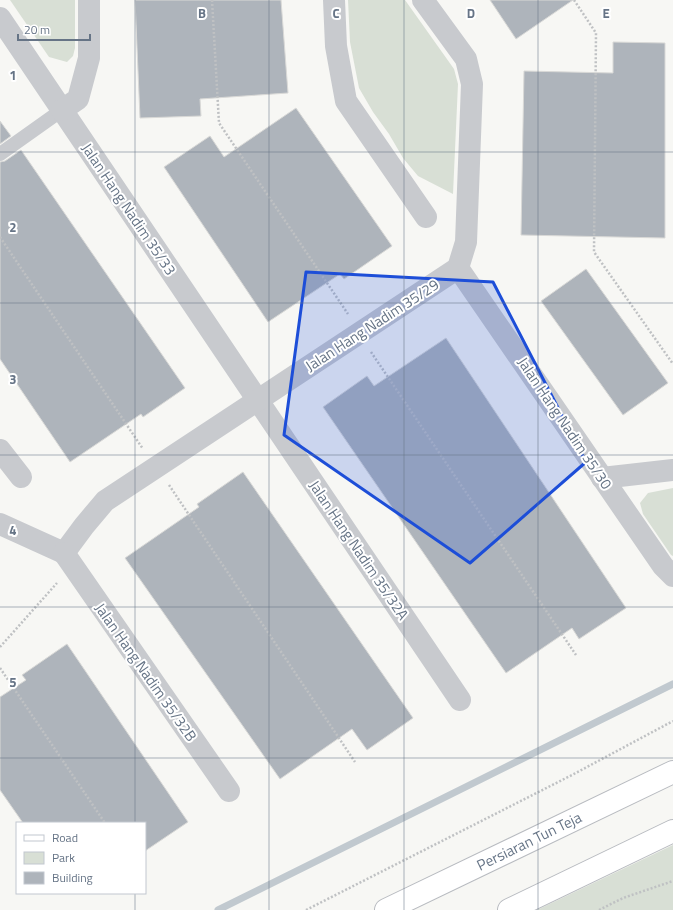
<svg xmlns="http://www.w3.org/2000/svg" width="673" height="910" font-family="'Titillium Web',sans-serif">
<style>
.green{fill:#d8dfd5}
.lines{fill:none;stroke-linecap:round;stroke-linejoin:round}
.stream{stroke:#c1c9cf;stroke-width:7}
.building{fill:#aeb4bb;stroke:#d9d9d7}
.primary-casing{stroke:#b8bbc0;stroke-width:24}
.path{stroke:#bfc1c3;stroke-width:2.5;stroke-dasharray:2 2;stroke-linecap:butt}
.lane{stroke:#c8cace;stroke-width:14}
.street{stroke:#c8cace;stroke-width:22}
.primary{stroke:#fff;stroke-width:22}
.marked{fill:#1d4ed8;fill-opacity:0.2;stroke:#1d4ed8;stroke-width:3;stroke-linejoin:round}
.grid{fill:none;stroke:#667486;stroke-width:1;stroke-opacity:0.55}
.labels{text-anchor:middle;dominant-baseline:central;stroke-width:4;stroke-linejoin:round;paint-order:stroke}
.street-label{font-size:15px;fill:#667486;stroke:#fff}
.grid-label{font-size:13px;text-anchor:middle;font-weight:bold;fill:#667486;stroke:#fff;stroke-width:4;stroke-linejoin:round;paint-order:stroke}
</style>
<rect width="100%" height="100%" fill="#f7f7f4"/>
<g class="green">
<polygon points="10,0 75,0 75,48 73,56 67,62 49,57"/>
<polygon points="348,0 405,0 454,69 458,84 453,194 418,176 403,158 389,134 373,112 359,88 350,42"/>
<polygon points="673,488 673,556 671,555 643,514 640,503 648,493"/>
<polygon points="673,845 673,910 537,910"/>
</g>
<g class="lines">
<polyline class="stream" points="218,910 673,684"/>
</g>
<g class="building">
<polygon points="135,0 281,0 288,93 200,99 201,116 140,118"/>
<polygon points="490,0 573,0 516,39"/>
<polygon points="613,42 665,43 665,238 521,235 524,71 613,73"/>
<polygon points="296,108 392,246 344,279 340,274 268,322 164,167 210,136 224,157"/>
<polygon points="0,121 11,136 0,144"/>
<polygon points="21,150 185,388 143,417 141,414 70,462 0,359 0,162 5,161"/>
<polygon points="586,269 668,383 623,415 541,301"/>
<polygon points="446,338 626,608 579,639 572,628 506,673 323,407 367,376 374,386"/>
<polygon points="243,472 413,718 367,750 352,729 280,779 125,558 199,507 197,504"/>
<polygon points="67,644 188,822 145,851 145,823 23,823 0,790 0,697 26,680 22,675"/>
</g>
<g class="lines">
<defs>
<g id="primary">
<polyline points="386,910 673,772"/>
<polyline points="509,910 673,831"/>
</g>
</defs>
<use href="#primary" class="primary-casing"/>
<g class="path">
<polyline points="212,0 219,123 348,314"/>
<polyline points="574,0 596,33 594,252 673,364"/>
<polyline points="0,237 143,449"/>
<polyline points="371,352 576,655"/>
<polyline points="169,485 355,762"/>
<polyline points="0,647 57,583"/>
<polyline points="0,668 105,823"/>
<polyline points="306,910 572,775 673,721"/>
<polyline points="599,910 623,898 673,881"/>
</g>
<polyline class="lane" points="0,154 62,110"/>
<g class="street">
<polyline points="334,0 336,46 346,101 426,217"/>
<polyline points="0,18 460,700"/>
<polyline points="62,110 78,99 89,58 89,0"/>
<polyline points="458,268 663,566 673,576"/>
<polyline points="0,450 21,477"/>
<polyline points="602,478 673,470"/>
<polyline points="0,524 64,553"/>
<polyline points="64,553 84,526 105,501 458,268 466,242 472,84 466,59 423,0"/>
<polyline points="64,553 229,791"/>
</g>
<use href="#primary" class="primary"/>
</g>
<path class="marked" d="M306,272L493,282L586,462L470,563L284,435Z"/>
<path class="grid" d="M135,0V823M269,0V910M404,0V910M538,0V910M0,152H673M0,303H673M0,455H673M0,607H673M0,758H673M135,893V910"/>
<g class="labels">
<g class="street-label">
<text transform="translate(129 209) rotate(56)">Jalan Hang Nadim 35/33</text>
<text transform="translate(372 325) rotate(-33)">Jalan Hang Nadim 35/29</text>
<text transform="translate(565 423) rotate(56)">Jalan Hang Nadim 35/30</text>
<text transform="translate(359 550) rotate(56)">Jalan Hang Nadim 35/32A</text>
<text transform="translate(146 672) rotate(55)">Jalan Hang Nadim 35/32B</text>
<text transform="translate(529 841) rotate(-26)">Persiaran Tun Teja</text>
</g>
</g>
<g class="grid-label">
<text x="202" y="18">B</text>
<text x="336" y="18">C</text>
<text x="471" y="18">D</text>
<text x="606" y="18">E</text>
<text x="13" y="80">1</text>
<text x="13" y="232">2</text>
<text x="13" y="384">3</text>
<text x="13" y="535">4</text>
<text x="13" y="687">5</text>
</g>
<rect x="16" y="822" width="130" height="72" fill="#ffffff" stroke="#c2c7cf"/>
<rect x="24" y="835" width="20" height="6" fill="#ffffff" stroke="#c2c7cf"/>
<text x="52" y="842" font-size="12" fill="#667486">Road</text>
<rect x="24" y="852" width="20" height="12" fill="#d8dfd5" stroke="#c2c7cf"/>
<text x="52" y="862" font-size="12" fill="#667486">Park</text>
<rect x="24" y="872" width="20" height="12" fill="#aeb4bb" stroke="#c2c7cf"/>
<text x="52" y="882" font-size="12" fill="#667486">Building</text>
<path d="M18 34v6h72v-6" fill="none" stroke="#667486" stroke-width="2"/>
<text x="24" y="34" font-size="12" fill="#667486" stroke="#ffffff" stroke-width="3" paint-order="stroke">20 m</text>
</svg>
